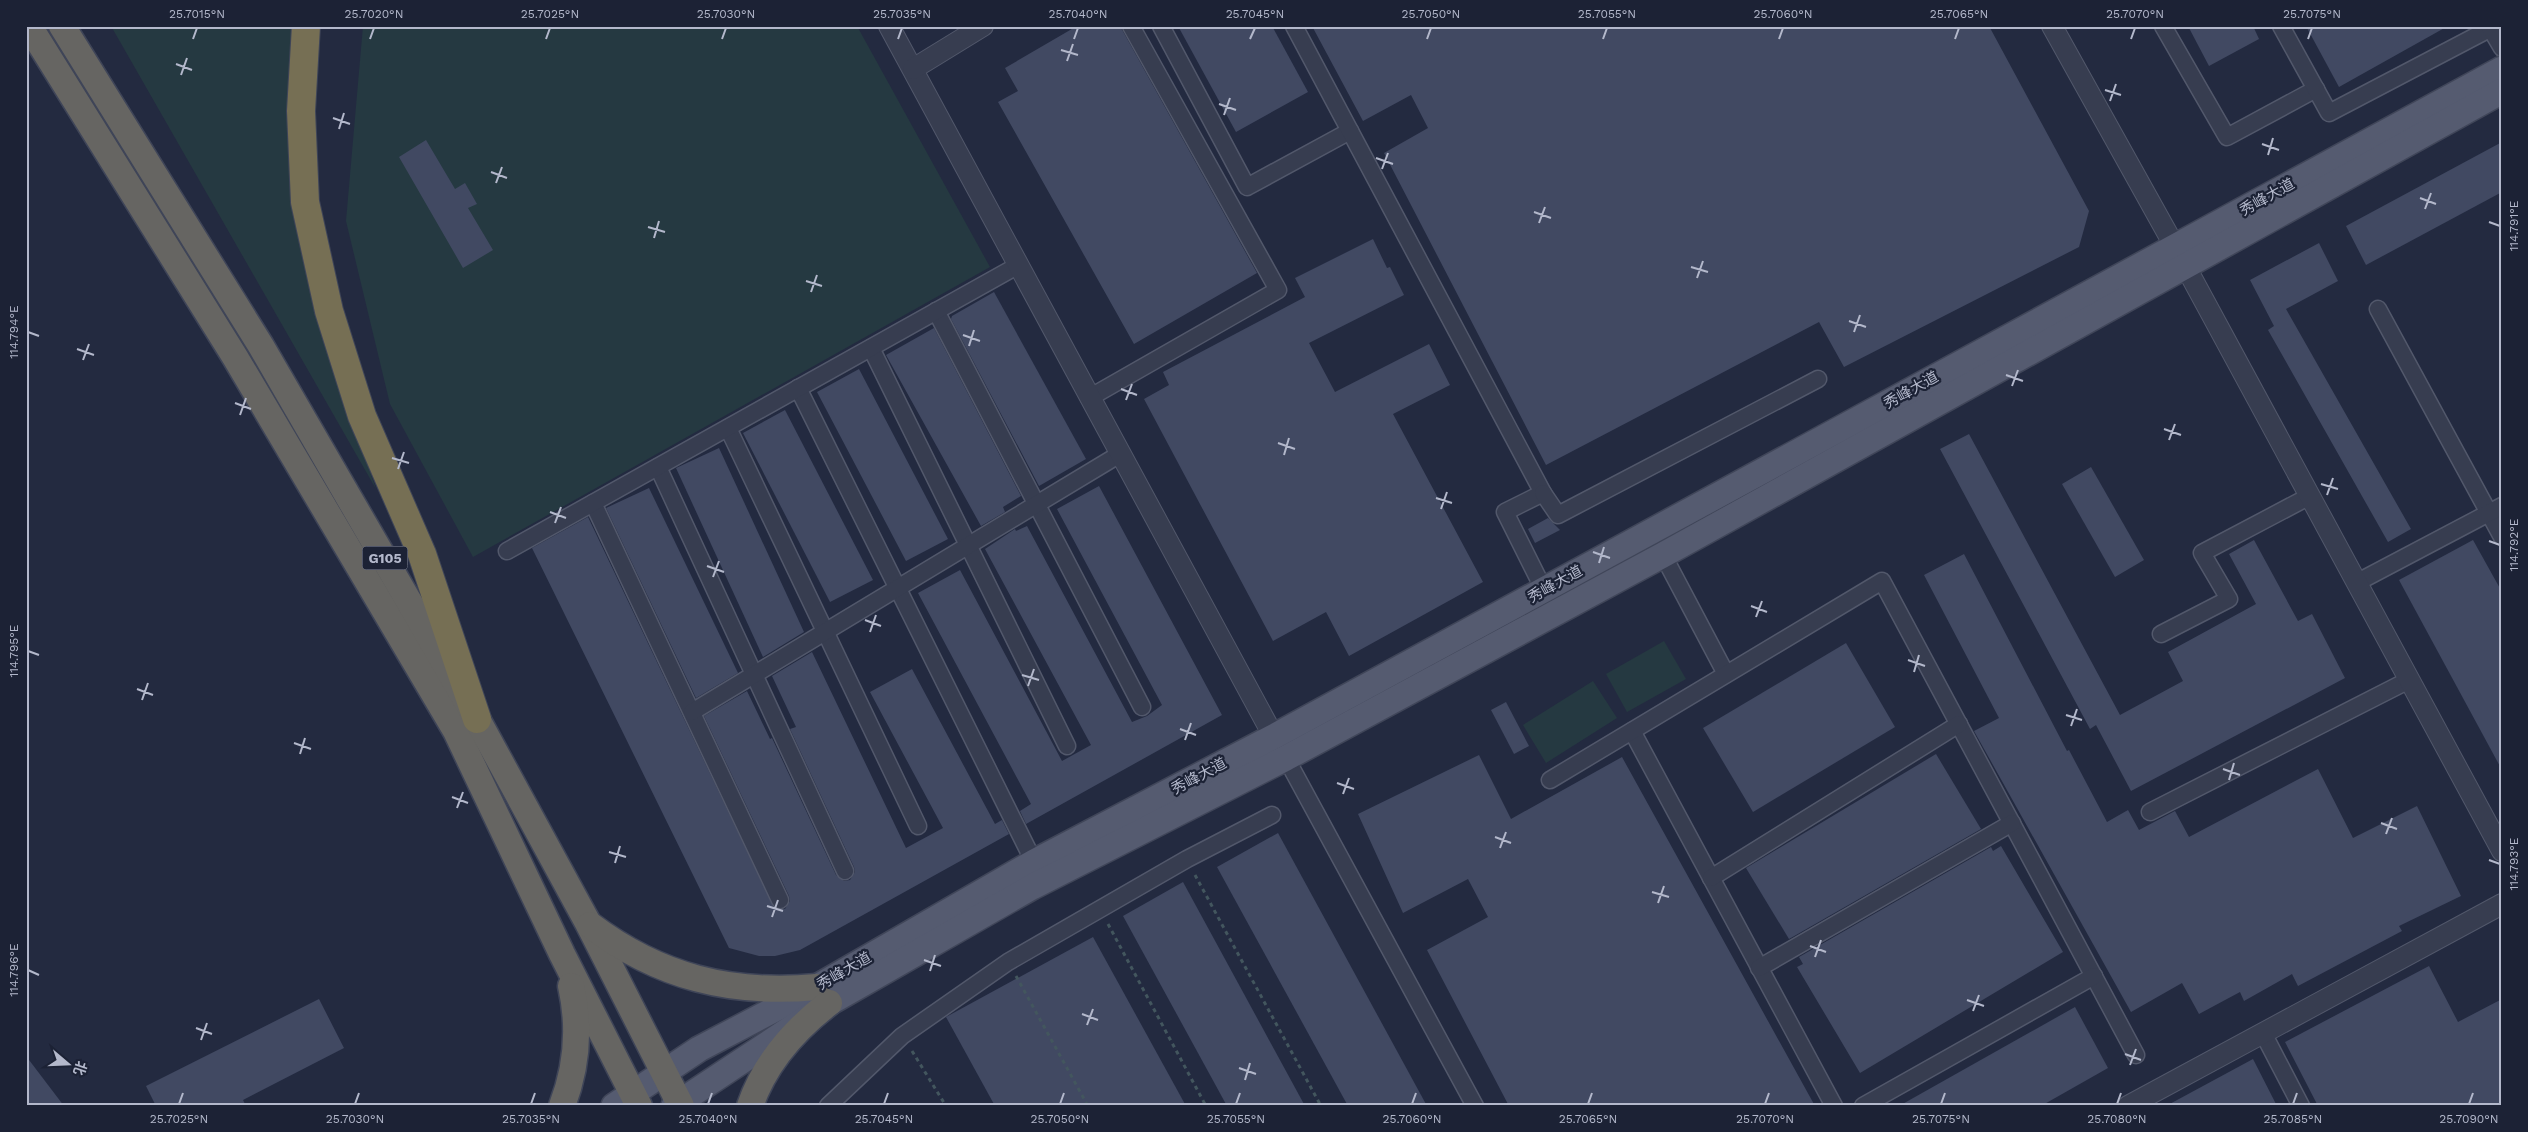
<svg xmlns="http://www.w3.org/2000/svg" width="2528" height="1132" font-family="'Work Sans','Noto Sans SC',sans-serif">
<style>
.green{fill:#253941}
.building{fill:#414962}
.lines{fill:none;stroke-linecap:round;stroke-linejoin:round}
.minor-casing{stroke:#52586b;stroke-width:19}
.tertiary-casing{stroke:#52586b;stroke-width:22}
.primary-casing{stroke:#404659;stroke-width:28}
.trunk-casing{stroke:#3f4558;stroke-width:29}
.motorway-casing{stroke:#3f4558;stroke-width:30}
.path{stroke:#43565e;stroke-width:3;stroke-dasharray:4 4;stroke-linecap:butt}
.minor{stroke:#373d50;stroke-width:16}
.tertiary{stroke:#373d50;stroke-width:20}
.primary{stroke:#555b70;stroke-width:25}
.trunk{stroke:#666562;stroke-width:26}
.motorway{stroke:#766f54;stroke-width:28}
.ticks{fill:none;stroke:#b3b8cb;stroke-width:2}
.labels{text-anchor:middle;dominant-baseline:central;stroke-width:4.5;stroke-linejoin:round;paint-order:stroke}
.shield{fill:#1c2235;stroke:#868b9e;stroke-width:1}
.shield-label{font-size:14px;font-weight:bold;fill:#b3b8cb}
.street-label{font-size:15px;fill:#b3b8cb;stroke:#1c2235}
.neatline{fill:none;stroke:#b3b8cb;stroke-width:2}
.ticks-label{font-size:12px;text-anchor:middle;fill:#b3b8cb}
</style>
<rect width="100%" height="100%" fill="#232a40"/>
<g class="green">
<polygon points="111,26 296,26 294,144 299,238 314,309 376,489"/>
<polygon points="363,26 857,26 990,267 473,557 390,404 346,221"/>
<polygon points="1664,641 1686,679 1627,712 1606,674"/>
<polygon points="1593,681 1617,718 1546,763 1523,725"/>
</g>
<g class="building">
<polygon points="1077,26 1120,26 1257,273 1134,344 998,102 1018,91 1005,68"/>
<polygon points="1178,26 1272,26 1308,92 1236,132"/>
<polygon points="1312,26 1989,26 2089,211 2079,247 1844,367 1819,322 1546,465 1384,153 1428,128 1411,95 1363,121"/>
<polygon points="2188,26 2253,26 2259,39 2209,66"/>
<polygon points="2306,26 2448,26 2339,87"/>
<polygon points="426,140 455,189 465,183 477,204 468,208 493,250 463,268 399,157"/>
<polygon points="2502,142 2502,192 2366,265 2346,226"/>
<polygon points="1373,239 1387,268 1390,267 1404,295 1309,343 1335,392 1429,344 1450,385 1393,414 1483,582 1349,656 1326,612 1273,641 1144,399 1169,385 1163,372 1305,297 1295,278"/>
<polygon points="2319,243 2338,281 2286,309 2411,529 2388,542 2268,330 2274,326 2250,280"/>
<polygon points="994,292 1086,459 1039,486 951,319 952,316"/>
<polygon points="934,328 1021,496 1003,507 1005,512 981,526 886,355"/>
<polygon points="859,369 948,539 906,561 817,392"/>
<polygon points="785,410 873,580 830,602 743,433"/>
<polygon points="1969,434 2120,715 2183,681 2168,652 2256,604 2229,554 2254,540 2298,621 2312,614 2345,678 2131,791 2096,725 2090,729 1940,449"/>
<polygon points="719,448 804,632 763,657 676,468"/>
<polygon points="2091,467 2144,560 2115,577 2062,484"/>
<polygon points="1099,486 1222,715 1026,824 1020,811 1031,804 918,593 960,570 1062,761 1091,745 985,549 1015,529 1016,531 1027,526 1132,722 1147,716 1162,705 1057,509"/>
<polygon points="649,488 738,673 696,698 606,508"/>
<polygon points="588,517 774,908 785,909 790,901 789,896 704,716 747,691 770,739 772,738 836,875 844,881 850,880 855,872 854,867 790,729 796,727 772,676 812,652 906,848 943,828 870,692 912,669 995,824 1002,820 1009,834 800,950 775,956 759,956 729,948 532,548"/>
<polygon points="1548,518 1560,530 1535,543 1528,529"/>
<polygon points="2473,540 2502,592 2502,770 2399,580"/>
<polygon points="1964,554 2067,751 2069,750 2107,822 2128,810 2139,830 2175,811 2189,837 2318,769 2353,838 2417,806 2461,896 2399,926 2402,931 2298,986 2292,974 2244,1001 2240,992 2199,1014 2182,983 2131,1012 1974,731 1999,718 1924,575"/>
<polygon points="1846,643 1895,727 1753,812 1703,728"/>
<polygon points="1506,702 1529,746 1514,754 1491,710"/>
<polygon points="1936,754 1981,829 1789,939 1746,868"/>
<polygon points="1479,755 1511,819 1622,757 1815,1106 1509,1106 1427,950 1488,917 1468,879 1403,913 1358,814"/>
<polygon points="1278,833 1427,1106 1348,1106 1217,867"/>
<polygon points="2001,846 2063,952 1860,1073 1797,967 1803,964 1799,957 1991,847 1993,851"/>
<polygon points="1183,882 1305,1106 1227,1106 1123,916"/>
<polygon points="1093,937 1186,1106 995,1106 946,1017"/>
<polygon points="2429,966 2458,1022 2502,999 2502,1106 2318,1106 2285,1042"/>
<polygon points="319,999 344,1048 243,1100 246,1106 156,1106 146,1086"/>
<polygon points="2075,1007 2108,1068 2041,1106 1899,1106"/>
<polygon points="26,1056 64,1106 26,1106"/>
<polygon points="2253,1059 2277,1106 2166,1106"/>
</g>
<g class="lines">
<defs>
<g id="minor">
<polyline points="1161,26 1247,187 1350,131"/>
<polyline points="1294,26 1543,493 1505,512 1544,590"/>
<polyline points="2163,26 2227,137 2316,89"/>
<polyline points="2281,26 2329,113 2495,26"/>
<polyline points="2489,26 2502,48"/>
<polyline points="2378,309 2502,537"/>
<polyline points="936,311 1142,707"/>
<polyline points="871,348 1067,746"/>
<polyline points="798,388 1034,862"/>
<polyline points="1089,398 1278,290 1131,26"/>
<polyline points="728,428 918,826"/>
<polyline points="658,467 845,871"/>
<polyline points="1543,493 1558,515 1818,379"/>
<polyline points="593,503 780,900"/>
<polyline points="507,551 1017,266"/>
<polyline points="1663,555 1726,674"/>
<polyline points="2356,583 2502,506"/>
<polyline points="2161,634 2229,599 2202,553 2310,496"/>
<polyline points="692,712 1120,454"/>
<polyline points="1632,731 1834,1106"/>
<polyline points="1286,758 1475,1106"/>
<polyline points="1550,780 1882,581 2136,1055"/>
<polyline points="2150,812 2409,680"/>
<polyline points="1711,878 1959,724"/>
<polyline points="1759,968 2012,823"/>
<polyline points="2263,1033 2301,1106"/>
<polyline points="828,1106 902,1036 1008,962 1187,859 1272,815"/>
<polyline points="1863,1106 2094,976"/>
</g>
<g id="tertiary">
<polyline points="889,26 1281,750"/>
<polyline points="2052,26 2175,247 2502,851"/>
<polyline points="913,69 983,26"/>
<polyline points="2128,1106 2502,904"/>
</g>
<g id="primary">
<polyline points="614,1106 699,1049 817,987 1034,862 1275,736 2502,69"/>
<polyline points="674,1106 829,1003 1032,887 1286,758 1663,555 2502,91"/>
</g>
<g id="trunk">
<polyline points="29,26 235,357 456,731 562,954 639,1106"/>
<polyline points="62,26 261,346 477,719 588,923 681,1106"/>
<path d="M590,925C659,977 731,995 817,987"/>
<path d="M562,1106C577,1067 580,1026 571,986"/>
<path d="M750,1106C765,1062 794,1030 829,1003"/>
</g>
<polyline id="motorway" points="306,26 301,111 305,202 329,311 362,416 422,554 477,719"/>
</defs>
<use href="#minor" class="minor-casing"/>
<use href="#tertiary" class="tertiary-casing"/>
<use href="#primary" class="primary-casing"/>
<use href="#trunk" class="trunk-casing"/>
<use href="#motorway" class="motorway-casing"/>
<g class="path">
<polyline points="1195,875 1321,1106"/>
<polyline points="1108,924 1206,1106"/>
<polyline points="1016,976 1088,1106"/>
<polyline points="912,1051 946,1106"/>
</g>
<use href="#minor" class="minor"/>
<use href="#tertiary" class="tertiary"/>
<use href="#primary" class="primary"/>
<use href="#trunk" class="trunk"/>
<use href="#motorway" class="motorway"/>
</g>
<path class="ticks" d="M193,39L197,28M370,39L374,28M546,39L550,28M722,39L726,28M898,39L902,28M1074,39L1078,28M1250,39L1255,28M1427,39L1431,28M1603,39L1607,28M1779,39L1783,28M1955,39L1959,28M2131,39L2135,28M2308,39L2312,28M1061,50L1078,55M1067,61L1073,44M176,64L192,70M181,75L187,58M2105,90L2121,95M2110,101L2116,84M1219,104L1236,110M1224,115L1230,98M333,118L350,124M339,129L344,113M2262,144L2279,150M2268,155L2273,138M1376,158L1393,164M1382,169L1388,153M491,172L507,178M496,183L502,167M2420,198L2436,204M2425,209L2431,193M1534,212L1551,218M2489,222L2500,226M1539,223L1545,207M648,227L665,232M654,238L659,221M1691,267L1708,272M1697,278L1703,261M806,281L822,286M811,292L817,275M1849,321L1866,327M28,332L39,336M1854,332L1860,315M963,335L980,341M969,346L974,330M77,349L94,355M83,360L89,344M2006,375L2023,381M2012,386L2018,370M1121,389L1137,395M1126,400L1132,384M235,403L251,409M240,415L246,398M2164,429L2181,435M2169,440L2175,424M1278,443L1295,449M1284,455L1289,438M392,458L409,463M398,469L404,452M2321,484L2338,489M2327,495L2333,478M1436,498L1452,503M1441,509L1447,492M550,512L566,518M555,523L561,507M2489,541L2500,545M1593,552L1610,558M1599,563L1604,547M707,566L724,572M713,577L719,561M1751,606L1767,612M1756,617L1762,601M865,620L881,626M870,632L876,615M28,651L39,655M1908,660L1925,666M1914,672L1919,655M1022,675L1039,680M1028,686L1034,669M137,689L153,695M142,700L148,683M2066,715L2082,720M2071,726L2077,709M1180,729L1196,735M1185,740L1191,723M294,743L311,749M300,754L305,738M2223,769L2240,775M2229,780L2234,763M1337,783L1354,789M1343,794L1349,778M452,797L468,803M457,808L463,792M2381,823L2397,829M2386,834L2392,818M1495,837L1511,843M1500,848L1506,832M609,852L626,857M2489,860L2500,864M615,863L620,846M1652,892L1669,897M1658,903L1664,886M767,906L783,911M772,917L778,900M1810,946L1826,952M1815,957L1821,940M924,960L941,966M28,970L39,975M930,971L935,955M1967,1000L1984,1006M1973,1011L1979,995M1082,1014L1098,1020M1087,1025L1093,1009M196,1028L212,1034M201,1040L207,1023M2125,1054L2141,1060M2130,1065L2136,1049M1239,1068L1256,1074M1245,1080L1250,1063M179,1104L183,1093M355,1104L359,1093M531,1104L535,1093M708,1104L712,1093M884,1104L888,1093M1060,1104L1064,1093M1236,1104L1240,1093M1412,1104L1416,1093M1588,1104L1592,1093M1765,1104L1769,1093M1941,1104L1945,1093M2117,1104L2121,1093M2293,1104L2297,1093M2469,1104L2473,1093"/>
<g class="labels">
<rect class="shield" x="362.5" y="546.5" width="45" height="23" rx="4"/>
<g class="shield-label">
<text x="385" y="558">G105</text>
</g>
<g class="street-label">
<text transform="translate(2267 197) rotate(-29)">秀峰大道</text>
<text transform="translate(1911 390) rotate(-29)">秀峰大道</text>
<text transform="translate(1555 584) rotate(-29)">秀峰大道</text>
<text transform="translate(1199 776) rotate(-28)">秀峰大道</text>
<text transform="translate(844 971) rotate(-30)">秀峰大道</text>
</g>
</g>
<rect width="2528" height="1132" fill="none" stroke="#1c2235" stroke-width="55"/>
<g transform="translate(68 1064) rotate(109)" stroke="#1c2235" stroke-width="4" paint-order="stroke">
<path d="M0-4L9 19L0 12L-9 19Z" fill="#b3b8cb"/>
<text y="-8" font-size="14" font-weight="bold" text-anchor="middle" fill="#b3b8cb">北</text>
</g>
<rect x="28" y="28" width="2472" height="1076" class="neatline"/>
<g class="ticks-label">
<text x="197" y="18">25.7015°N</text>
<text x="374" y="18">25.7020°N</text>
<text x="550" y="18">25.7025°N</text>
<text x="726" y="18">25.7030°N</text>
<text x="902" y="18">25.7035°N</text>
<text x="1078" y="18">25.7040°N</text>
<text x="1255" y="18">25.7045°N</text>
<text x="1431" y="18">25.7050°N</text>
<text x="1607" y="18">25.7055°N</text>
<text x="1783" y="18">25.7060°N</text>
<text x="1959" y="18">25.7065°N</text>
<text x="2135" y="18">25.7070°N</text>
<text x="2312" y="18">25.7075°N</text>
<text transform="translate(2514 226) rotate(-90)" y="4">114.791°E</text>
<text transform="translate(14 332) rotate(-90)" y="4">114.794°E</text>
<text transform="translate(2514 545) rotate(-90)" y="4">114.792°E</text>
<text transform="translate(14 651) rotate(-90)" y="4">114.795°E</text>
<text transform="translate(2514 864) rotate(-90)" y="4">114.793°E</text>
<text transform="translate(14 970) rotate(-90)" y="4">114.796°E</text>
<text x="179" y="1123">25.7025°N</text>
<text x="355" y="1123">25.7030°N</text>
<text x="531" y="1123">25.7035°N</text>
<text x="708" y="1123">25.7040°N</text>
<text x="884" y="1123">25.7045°N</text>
<text x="1060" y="1123">25.7050°N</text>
<text x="1236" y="1123">25.7055°N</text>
<text x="1412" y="1123">25.7060°N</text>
<text x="1588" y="1123">25.7065°N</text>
<text x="1765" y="1123">25.7070°N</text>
<text x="1941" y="1123">25.7075°N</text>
<text x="2117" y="1123">25.7080°N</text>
<text x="2293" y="1123">25.7085°N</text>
<text x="2469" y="1123">25.7090°N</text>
</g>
</svg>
